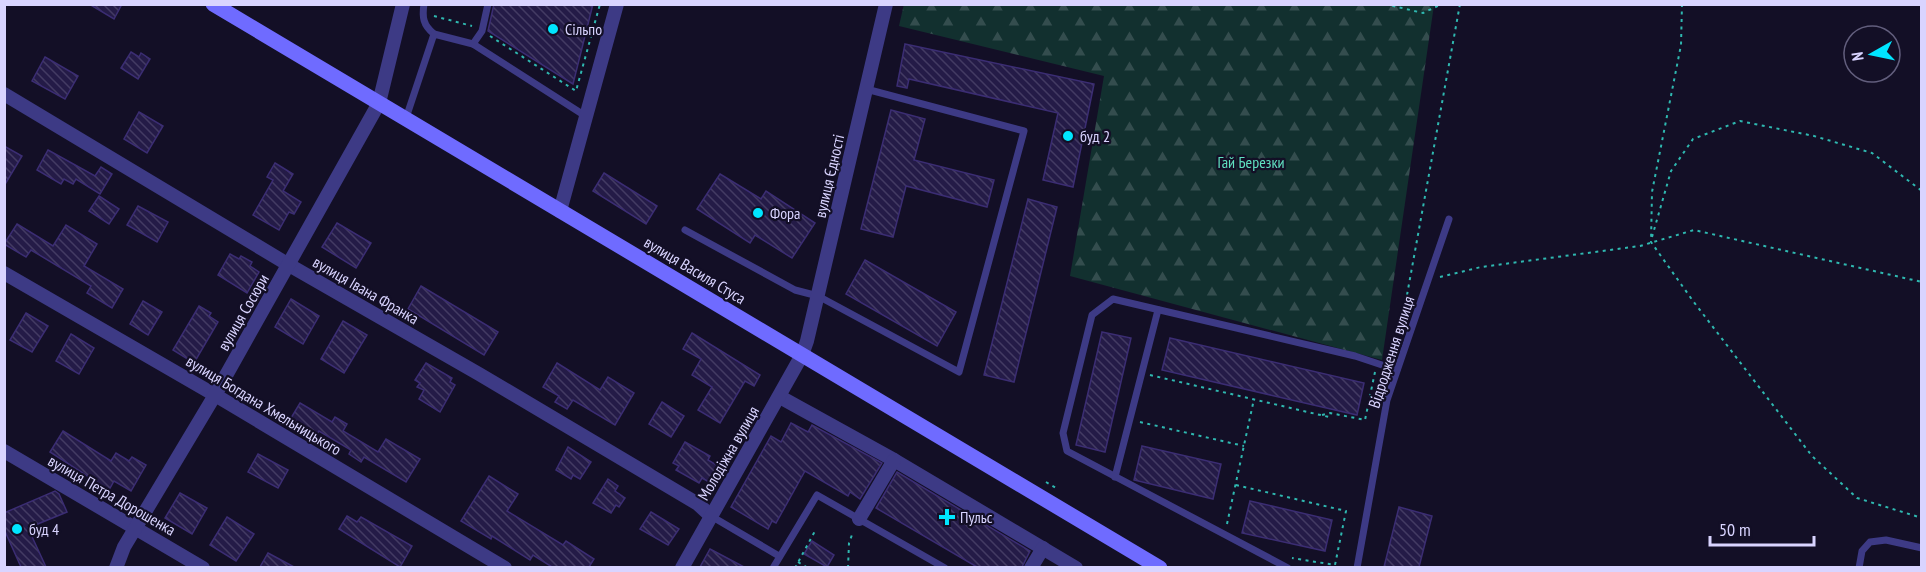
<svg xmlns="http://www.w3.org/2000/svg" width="1926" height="572" font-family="'PT Sans Narrow',sans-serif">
<defs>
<pattern id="forest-firs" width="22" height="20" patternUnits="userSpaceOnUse" patternTransform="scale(1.5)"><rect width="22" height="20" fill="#12302f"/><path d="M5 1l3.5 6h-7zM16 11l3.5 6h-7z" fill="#344d4e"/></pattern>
<pattern id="building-back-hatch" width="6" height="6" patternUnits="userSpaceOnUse" patternTransform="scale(1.5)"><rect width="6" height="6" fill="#241b47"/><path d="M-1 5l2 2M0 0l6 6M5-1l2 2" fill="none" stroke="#433b63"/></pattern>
</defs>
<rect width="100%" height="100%" fill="#130f26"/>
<path fill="url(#forest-firs)" d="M904,4L1434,5L1382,360L1070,276L1104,76L899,26Z"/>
<g fill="url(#building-back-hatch)" stroke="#3b2d73" stroke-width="1.5">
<path d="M89,4H122L114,19Z"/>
<path d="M494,4H593L573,84L488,31Z"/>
<path d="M905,44L1094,84L1073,187L1043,180L1058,113L909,79L907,88L897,86Z"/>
<path d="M131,52L139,57L141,53L150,59L138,79L121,68Z"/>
<path d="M45,57L78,76L65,99L32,81Z"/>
<path d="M891,110L925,119L914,160L994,180L987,207L906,186L893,237L861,229Z"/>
<path d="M139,112L163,126L147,153L124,139Z"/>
<path d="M4,146L22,156L4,186Z"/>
<path d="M48,150L95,176L101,167L112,174L100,194L76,179L73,184L64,179L61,184L37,170Z"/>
<path d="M275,163L293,174L283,191L301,202L294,214L289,212L279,230L253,215L273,180L267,177Z"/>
<path d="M604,173L657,206L646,224L593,191Z"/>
<path d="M720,174L761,199L766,191L815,223L792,258L755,235L750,243L697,209Z"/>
<path d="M99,196L119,209L109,224L89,211Z"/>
<path d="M1028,199L1057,207L1014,382L984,375Z"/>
<path d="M138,206L168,222L157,242L127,225Z"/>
<path d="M337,223L371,243L356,268L322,247Z"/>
<path d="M17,224L53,246L66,225L97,244L84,266L123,289L112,308L87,293L91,286L31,250L26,257L4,244Z"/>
<path d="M230,254L239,259L241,256L252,262L250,266L259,272L247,293L218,275Z"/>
<path d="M865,260L956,312L937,346L846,294Z"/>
<path d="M421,286L498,332L484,355L408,309Z"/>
<path d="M291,299L319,316L303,344L275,327Z"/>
<path d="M143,301L162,312L148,335L130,324Z"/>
<path d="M199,306L211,313L209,316L218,322L194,363L173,350Z"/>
<path d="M26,313L48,326L32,352L10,340Z"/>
<path d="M343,321L367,335L344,373L321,359Z"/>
<path d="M1102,332L1131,338L1105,452L1076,445Z"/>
<path d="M692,333L760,375L754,386L745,381L720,423L698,410L712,387L692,375L701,359L683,349Z"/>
<path d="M71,334L94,348L79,374L56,361Z"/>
<path d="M1170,338L1364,383L1357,415L1162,370Z"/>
<path d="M426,363L452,378L450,382L455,385L440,412L419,399L424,390L417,387L420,383L415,380Z"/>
<path d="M557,363L600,390L608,377L634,393L615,425L573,400L567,409L555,402L559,396L543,387Z"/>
<path d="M662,402L684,416L671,437L649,424Z"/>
<path d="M300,403L332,422L335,417L347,424L343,431L378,452L386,439L420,459L406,482L364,457L361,462L349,454L351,450L319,431L314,439L288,423Z"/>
<path d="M791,423L808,432L812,425L882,463L860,499L850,492L848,496L805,471L776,523L772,521L768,529L731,507L771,436L781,442Z"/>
<path d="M63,431L111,461L116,453L129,461L132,457L146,465L131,491L114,481L109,490L50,452Z"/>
<path d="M685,442L710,456L708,460L718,466L709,482L702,478L699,483L676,470L679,466L673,463Z"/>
<path d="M1142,446L1221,464L1213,499L1134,480Z"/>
<path d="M568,447L591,462L580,479L573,475L571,479L556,470Z"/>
<path d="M258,454L288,470L278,488L248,472Z"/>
<path d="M897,472L1030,551L1022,567H977L876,508Z"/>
<path d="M489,476L518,494L507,511L563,545L566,541L594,559L589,567H552L533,555L530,560L492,536L491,539L461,521Z"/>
<path d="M608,479L618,486L615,491L625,498L619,507L616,505L611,513L593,503Z"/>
<path d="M55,491L59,494L67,512L28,528L46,567H21L4,529V513Z"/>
<path d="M180,493L207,508L192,534L165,518Z"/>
<path d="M1250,501L1332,520L1325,551L1242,533Z"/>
<path d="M1399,507L1432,516L1419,567H1384Z"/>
<path d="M651,512L679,529L668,545L640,529Z"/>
<path d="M347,516L357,522L361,517L412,546L400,567L339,529Z"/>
<path d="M227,517L254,534L236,561L210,545Z"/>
<path d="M812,541L834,555L827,567L804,554Z"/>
<path d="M710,549L744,567H700Z"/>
<path d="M268,553L294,567H260Z"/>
</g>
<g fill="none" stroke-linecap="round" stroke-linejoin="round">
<g stroke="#2fb8b0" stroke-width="2" stroke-dasharray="3 4.5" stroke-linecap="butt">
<path d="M1385,4L1423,13L1442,4"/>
<path d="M1682,4L1681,45L1652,192L1651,242L1693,301L1812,456L1857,498L1922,518"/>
<path d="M434,16L472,26"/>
<path d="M490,36L576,91L600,4"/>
<path d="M1652,237L1671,171L1693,139L1740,121L1814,136L1872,153L1922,191"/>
<path d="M1440,277L1481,267L1640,246L1694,230L1922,282"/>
<path d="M1403,317L1460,4"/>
<path d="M1150,375L1329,417"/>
<path d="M1322,415L1330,413L1365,420L1375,372"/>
<path d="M1140,422L1244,446"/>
<path d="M1046,482L1056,488"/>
<path d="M1236,485L1346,511L1335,565L1292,558"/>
<path d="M1227,524L1254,399"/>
<path d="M798,562L808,568"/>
<path d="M795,568L815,531"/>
<path d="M848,568L849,543L853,532"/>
</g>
<g stroke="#3d3a85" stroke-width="7">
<path d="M424,4C422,17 423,25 434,34"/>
<path d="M473,44L482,31L488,4"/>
<path d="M406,118L434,34L473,44L587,117"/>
<path d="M685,230L795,290L818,296L959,372L1024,131L866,89"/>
<path d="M1115,477L1158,310"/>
<path d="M711,516L779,556"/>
<path d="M773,568L817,495L945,568"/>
<path d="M1288,568L1067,451L1063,433L1092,315L1113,299L1355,356L1397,370"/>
<path d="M1357,568L1387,400L1449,219"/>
<path d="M1859,568L1862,551L1870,542L1886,540L1922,548"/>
</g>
<g stroke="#3d3a85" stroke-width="14">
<path d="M4,94L289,265L479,374L698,504L711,516"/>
<path d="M560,211L617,4"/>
<path d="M4,273L215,395L505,568"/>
<path d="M780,397L894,460L1076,568"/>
<path d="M4,451L203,568"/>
<path d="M859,519L894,460"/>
<path d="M116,568L124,547L215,395L379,103L403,4"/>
<path d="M682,568L802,355L807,341L886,4"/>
<path d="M1031,568L1043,548"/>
</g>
<path stroke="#6f6bff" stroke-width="15" d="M213,4L1160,568"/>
</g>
<g fill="#00e5ff" stroke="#130f26" stroke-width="2">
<circle cx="553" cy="29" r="6"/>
<circle cx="1068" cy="136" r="6"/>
<circle cx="758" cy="213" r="6"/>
<path d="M944 508h6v6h6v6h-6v6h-6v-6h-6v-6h6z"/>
<circle cx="17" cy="529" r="6"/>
</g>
<g text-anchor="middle" stroke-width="4.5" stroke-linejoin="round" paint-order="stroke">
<g font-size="16" fill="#d9d4ff" stroke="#130f26" text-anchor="start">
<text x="565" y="35">Сільпо</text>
<text x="1080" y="142">буд 2</text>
<text x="770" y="219">Фора</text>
<text x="960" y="523">Пульс</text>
<text x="29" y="535">буд 4</text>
</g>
<g font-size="16" fill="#5fe0c0" stroke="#130f26">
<text x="1251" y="168">Гай Березки</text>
</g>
<g font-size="16" fill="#d9d4ff" stroke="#130f26">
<text transform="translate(829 176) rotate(-77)" y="6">вулиця Єдності</text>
<text transform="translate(695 270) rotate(31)" y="6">вулиця Василя Стуса</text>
<text transform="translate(366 290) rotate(30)" y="6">вулиця Івана Франка</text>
<text transform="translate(243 312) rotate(-60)" y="6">вулиця Сосюри</text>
<text transform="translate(1391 352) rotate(-72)" y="6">Відродження вулиця</text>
<text transform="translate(264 405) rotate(31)" y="6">вулиця Богдана Хмельницького</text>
<text transform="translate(728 453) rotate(-60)" y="6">Молодіжна вулиця</text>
<text transform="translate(112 495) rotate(30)" y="6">вулиця Петра Дорошенка</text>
</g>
</g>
<rect width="1926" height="572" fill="none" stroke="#d9d4ff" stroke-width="12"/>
<g transform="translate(1872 54) rotate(261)"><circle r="28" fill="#130f26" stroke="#625e7d" stroke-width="1.5"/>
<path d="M0-4.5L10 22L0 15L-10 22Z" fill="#00e5ff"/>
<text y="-9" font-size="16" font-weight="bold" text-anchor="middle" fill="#d9d4ff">N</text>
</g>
<path d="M1710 536v9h104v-9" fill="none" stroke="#d9d4ff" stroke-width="3"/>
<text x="1719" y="536" font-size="18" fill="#d9d4ff" stroke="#130f26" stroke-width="4.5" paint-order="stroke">50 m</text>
</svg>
